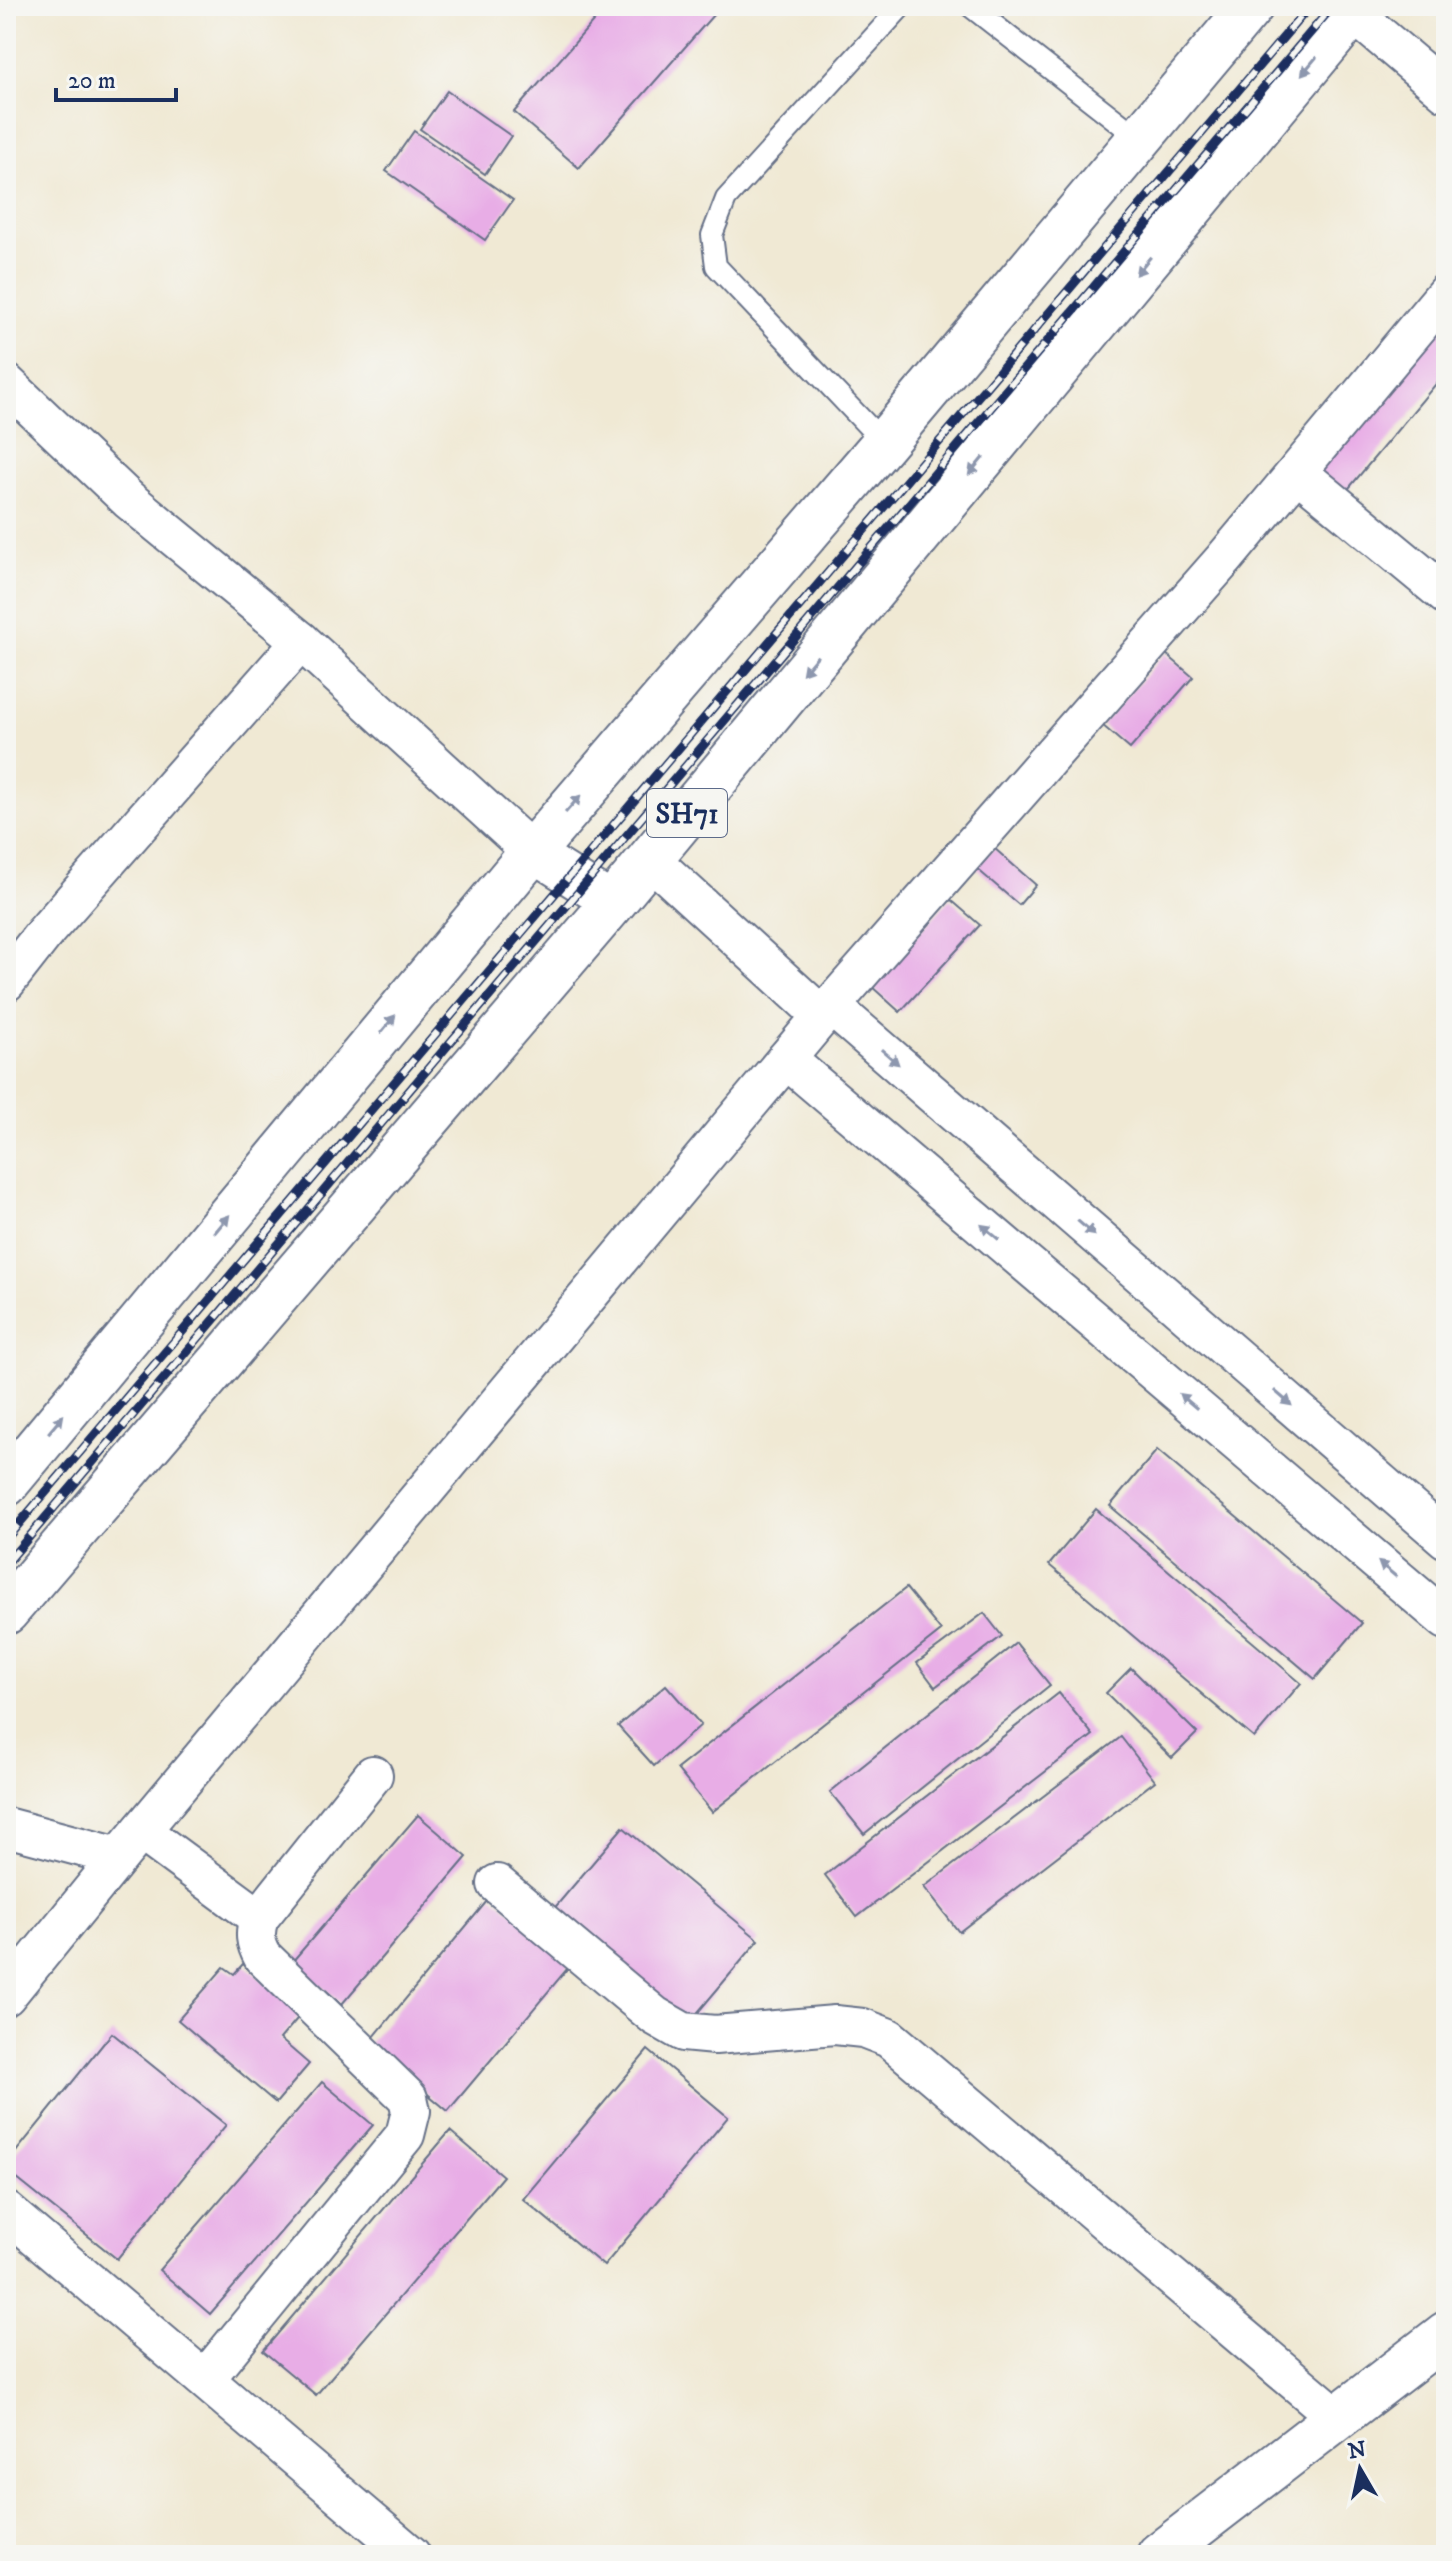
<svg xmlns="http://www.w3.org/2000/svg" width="1452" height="2561" font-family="'IM FELL DW Pica',serif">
<rect width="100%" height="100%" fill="#f6f6f2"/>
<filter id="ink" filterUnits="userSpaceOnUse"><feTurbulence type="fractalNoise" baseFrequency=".0125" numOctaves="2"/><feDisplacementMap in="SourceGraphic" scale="16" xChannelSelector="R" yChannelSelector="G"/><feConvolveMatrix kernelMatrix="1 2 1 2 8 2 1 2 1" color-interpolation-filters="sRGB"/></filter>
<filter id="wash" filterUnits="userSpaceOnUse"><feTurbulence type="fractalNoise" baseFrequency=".006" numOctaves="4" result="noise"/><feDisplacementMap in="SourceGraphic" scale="32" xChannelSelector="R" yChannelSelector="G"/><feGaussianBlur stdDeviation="1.8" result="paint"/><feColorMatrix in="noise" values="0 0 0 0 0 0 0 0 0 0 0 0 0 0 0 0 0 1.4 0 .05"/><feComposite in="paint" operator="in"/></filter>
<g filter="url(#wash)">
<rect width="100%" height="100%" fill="#f0e9d4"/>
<g id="blocks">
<g fill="#e8ade6">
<path d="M607,6H721L579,168L514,112Z"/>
<path d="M447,91L511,136L485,174L420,129Z"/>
<path d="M414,131L513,200L485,240L386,171Z"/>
<path d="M1446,312V372L1344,494L1314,470Z"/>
<path d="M1165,653L1193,677L1130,749L1102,725Z"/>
<path d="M994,848L1036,885L1019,905L976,868Z"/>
<path d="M950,899L980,925L900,1012L871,986Z"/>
<path d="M1157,1450L1362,1623L1315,1679L1110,1506Z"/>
<path d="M1096,1509L1301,1683L1254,1738L1049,1565Z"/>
<path d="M906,1588L941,1631L712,1812L677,1769Z"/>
<path d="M984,1613L1002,1636L935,1687L917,1663Z"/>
<path d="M1016,1643L1050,1685L864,1834L830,1792Z"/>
<path d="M1131,1668L1197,1733L1172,1758L1106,1693Z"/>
<path d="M666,1685L701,1725L654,1766L618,1726Z"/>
<path d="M1059,1693L1093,1735L857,1917L825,1875Z"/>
<path d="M1121,1737L1155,1781L959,1932L924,1887Z"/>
<path d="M418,1815L467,1857L342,2004L292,1962Z"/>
<path d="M623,1827L759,1940L688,2024L552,1911Z"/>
<path d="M492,1895L573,1962L448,2111L368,2044Z"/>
<path d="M243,1964L302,2013L280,2039L309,2064L276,2103L178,2020L224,1967L234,1974Z"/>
<path d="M112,2033L226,2125L117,2259L6,2170V2164Z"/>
<path d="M648,2050L728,2117L604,2266L523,2199Z"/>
<path d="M322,2082L373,2125L210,2314L159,2270Z"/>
<path d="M450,2131L503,2176L316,2395L263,2351Z"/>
</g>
</g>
</g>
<g filter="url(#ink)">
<use href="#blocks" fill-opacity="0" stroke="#667087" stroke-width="2"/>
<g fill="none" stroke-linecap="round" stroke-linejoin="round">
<g stroke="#667087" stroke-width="24">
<g id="lane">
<path d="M970,6L1140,139"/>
<path d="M884,443L716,266L712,235L726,199L902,6"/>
</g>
</g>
<g stroke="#667087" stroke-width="42">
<g id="street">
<path d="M1353,13L1446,92"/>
<path d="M6,383L129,500L301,641L532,852L613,903"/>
<path d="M1297,472L1446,595"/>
<path d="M649,858L822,1016"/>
<path d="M6,982L46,931L301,641"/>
<path d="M831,1006L1446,1539"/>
<path d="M786,1059L1446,1620"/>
<path d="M6,1827L119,1857"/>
<path d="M141,1831L259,1918C254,1933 255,1943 263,1957L408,2098L411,2111L405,2135L205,2379"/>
<path d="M497,1884L655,2016L683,2032L715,2035L835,2025L863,2028L889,2038L1337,2417"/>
<path d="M259,1918L373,1775"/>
<path d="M6,1996L119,1857L822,1016L1224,559L1446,293"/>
<path d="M6,2211L411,2555"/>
</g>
</g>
<g stroke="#667087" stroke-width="48">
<path id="secondary" d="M1159,2555L1446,2334"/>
</g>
<g stroke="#667087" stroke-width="48">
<g id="primary">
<path d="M6,1484L532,852L884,443L1251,6"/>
<path d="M6,1612L613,903L1359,6"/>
</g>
</g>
<use href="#lane" stroke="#fff" stroke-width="20"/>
<use href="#street" stroke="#fff" stroke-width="38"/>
<use href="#secondary" stroke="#fff" stroke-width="44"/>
<use href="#primary" stroke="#fff" stroke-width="44"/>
<g stroke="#1b2f5e" stroke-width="9">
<g id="rail">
<path d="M6,1539L1310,6"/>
<path d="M6,1564L1333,6"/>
</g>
</g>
<use href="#rail" stroke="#f6f6f2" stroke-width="6" stroke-dasharray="18" stroke-linecap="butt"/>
</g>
<defs><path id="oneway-solid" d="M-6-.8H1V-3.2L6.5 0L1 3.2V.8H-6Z" transform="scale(2)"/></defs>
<g fill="#8d97ae">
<use href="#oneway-solid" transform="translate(1309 66) rotate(130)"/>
<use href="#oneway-solid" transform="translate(1143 266) rotate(130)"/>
<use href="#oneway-solid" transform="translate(976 466) rotate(130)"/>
<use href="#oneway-solid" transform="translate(810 665) rotate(130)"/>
<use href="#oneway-solid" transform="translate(573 804) rotate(-49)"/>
<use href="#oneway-solid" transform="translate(388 1024) rotate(-50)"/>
<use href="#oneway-solid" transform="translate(890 1057) rotate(41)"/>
<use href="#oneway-solid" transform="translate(222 1224) rotate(-50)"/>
<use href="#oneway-solid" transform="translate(1086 1228) rotate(41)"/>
<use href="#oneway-solid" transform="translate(990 1232) rotate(-140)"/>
<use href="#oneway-solid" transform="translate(1283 1398) rotate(41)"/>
<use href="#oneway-solid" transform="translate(1188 1401) rotate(-140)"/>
<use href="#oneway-solid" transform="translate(56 1424) rotate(-50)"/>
<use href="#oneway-solid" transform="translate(1387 1569) rotate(-140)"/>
</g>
</g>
<g text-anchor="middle" stroke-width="8" stroke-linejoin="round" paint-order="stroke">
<rect fill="#f6f6f2" stroke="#5d6b8a" stroke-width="2" x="647" y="789" width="80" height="48" rx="6"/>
<g font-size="28" font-weight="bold" fill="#1b2f5e">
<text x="687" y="823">SH71</text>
</g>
</g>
<rect width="1452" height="2561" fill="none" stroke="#f6f6f2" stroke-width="32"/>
<g transform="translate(1360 2469) rotate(351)" stroke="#f6f6f2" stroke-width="6" paint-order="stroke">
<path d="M0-6L14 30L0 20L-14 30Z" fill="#1b2f5e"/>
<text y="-12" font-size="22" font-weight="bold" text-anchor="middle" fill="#1b2f5e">N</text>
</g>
<path d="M56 88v12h120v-12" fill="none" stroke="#1b2f5e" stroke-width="4"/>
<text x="68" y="88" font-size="24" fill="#1b2f5e" stroke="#f6f6f2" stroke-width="6" paint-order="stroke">20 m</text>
</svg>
